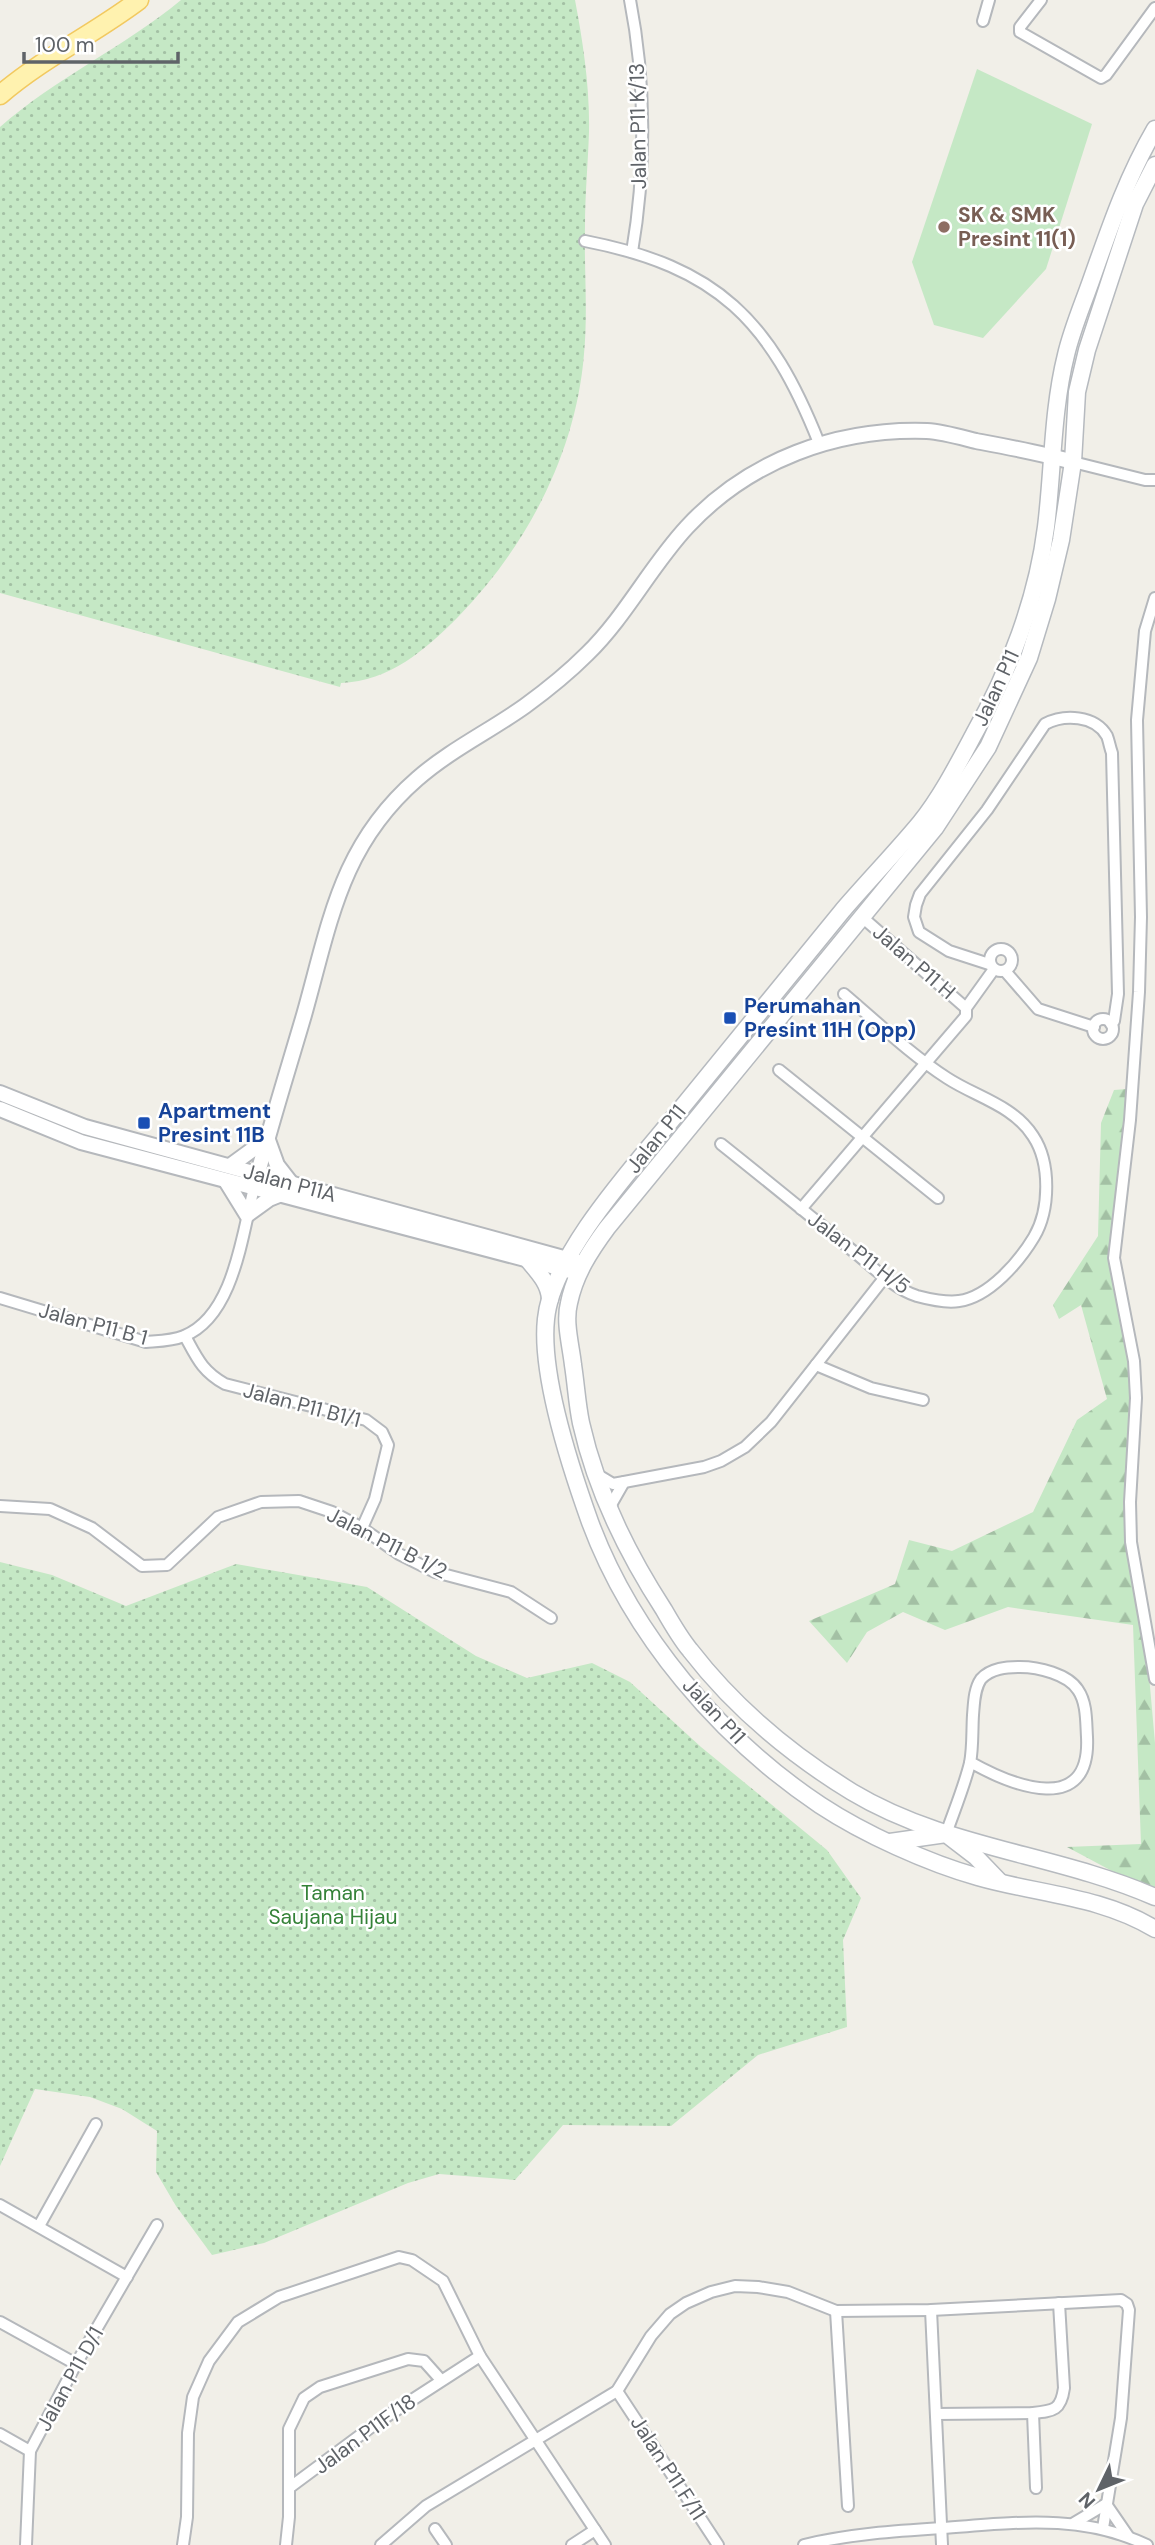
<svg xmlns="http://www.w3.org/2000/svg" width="1155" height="2545" font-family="'DM Sans',sans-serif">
<defs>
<pattern id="grass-dots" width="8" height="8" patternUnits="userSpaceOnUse" patternTransform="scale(1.75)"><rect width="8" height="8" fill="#c5e8c5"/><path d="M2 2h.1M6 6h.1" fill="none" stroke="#a3c0a4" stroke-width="1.8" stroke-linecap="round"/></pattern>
<pattern id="forest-firs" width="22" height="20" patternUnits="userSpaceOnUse" patternTransform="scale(1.75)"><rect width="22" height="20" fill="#c5e8c5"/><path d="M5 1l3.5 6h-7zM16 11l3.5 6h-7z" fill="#a3c0a4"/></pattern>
</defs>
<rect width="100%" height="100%" fill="#f1efe8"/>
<g fill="url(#grass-dots)">
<path d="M181,0H575C583,42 590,88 589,132C588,163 585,195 585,227C584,269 588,312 584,354C576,453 527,546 458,617C425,650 390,681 341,683L340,687L0,593V127C56,78 124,47 181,0Z"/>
<path d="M0,1562L52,1575L126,1606L236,1564L367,1587L476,1656L527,1678L592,1663L630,1682L701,1747L827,1850L861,1898L843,1940L847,2027L758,2055L671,2126L563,2125L515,2180L439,2174L408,2183L264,2243L212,2255L176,2206L156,2172L157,2131L122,2109L90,2097L35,2089L0,2166Z"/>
</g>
<path fill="url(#forest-firs)" d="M1127,1089L1109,1263L1129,1360V1449L1155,1743V1894L1067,1847L1141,1844L1133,1625L1008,1607L945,1630L903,1612L867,1632L847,1663L809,1621L895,1584L909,1540L952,1551L1033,1512L1077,1420L1107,1399L1081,1305L1059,1319L1053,1305L1098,1236L1101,1123L1114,1090Z"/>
<path fill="#c5e8c5" d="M977,69L1092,124L1046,269L983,338L934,325L912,262Z"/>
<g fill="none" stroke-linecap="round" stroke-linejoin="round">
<g stroke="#b5b8bc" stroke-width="14">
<g id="minor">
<path d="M630,0C646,81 646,171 632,252"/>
<path d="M1041,0L1020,27V32L1101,78L1106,75L1155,8"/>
<path d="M983,21L989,0"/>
<path d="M585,241C718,267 770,320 819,443"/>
<path d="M1073,462L1145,480H1155"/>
<path d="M1155,598L1145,631L1137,720L1141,917L1139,992L1130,1120L1114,1258L1134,1361L1136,1398L1130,1502L1131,1542L1155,1679"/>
<path d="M862,917L966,1008"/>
<circle cx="1001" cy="960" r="11"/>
<path d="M989,964L949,951L919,932L914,917L916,905L920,894L987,810L1045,724C1064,714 1095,715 1107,736C1109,741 1110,748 1112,753L1118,994L1114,1021L1111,1024"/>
<path d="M1005,971L1038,1009L1094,1027"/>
<circle cx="1103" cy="1029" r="10"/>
<path d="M779,1070L938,1198"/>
<path d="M721,1144C765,1179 809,1215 853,1251C872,1266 894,1289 917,1296C928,1299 948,1303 959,1301C989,1297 1019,1262 1034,1237C1050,1210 1051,1163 1033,1136C1013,1105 976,1097 947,1078C910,1054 877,1022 844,994"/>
<path d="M801,1209L966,1016V1008L994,969"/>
<path d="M0,1298L146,1342C159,1341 172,1341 184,1336C234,1316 242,1234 254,1188"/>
<path d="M185,1336C197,1358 202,1371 225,1384L366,1420L382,1432L388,1445L375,1499L362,1528"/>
<path d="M816,1365L871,1388L923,1400"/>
<path d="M598,1475L613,1484L624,1482L704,1467L721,1461L745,1447L771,1422L885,1277"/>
<path d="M0,1506L50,1509L92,1528L142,1566L167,1565L218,1517L261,1502L299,1501L332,1512L362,1528L399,1554L435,1572L511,1592L551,1618"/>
<path d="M611,1511L612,1503L624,1482"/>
<path d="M946,1834C954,1811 964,1787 970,1763C973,1748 972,1731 973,1715C974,1704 974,1689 981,1679C991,1668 1007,1667 1020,1667C1038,1667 1068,1674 1078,1690C1087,1703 1086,1722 1087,1737C1091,1817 1013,1786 970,1762"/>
<path d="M0,2205L127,2277"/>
<path d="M39,2226L96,2124"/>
<path d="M931,2310L942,2545"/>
<path d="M836,2311L848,2506"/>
<path d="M0,2322L76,2364"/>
<path d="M617,2391L718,2545"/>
<path d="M1033,2413L1036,2488"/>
<path d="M936,2414L1033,2413C1054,2411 1061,2410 1064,2388L1059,2303"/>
<path d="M0,2434L30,2451"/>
<path d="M289,2488L378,2422L480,2356"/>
<path d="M1074,2523L1106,2504L1128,2536"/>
<path d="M435,2529L446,2545"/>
<path d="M26,2545L30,2451L76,2364L157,2225"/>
<path d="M183,2545L187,2517L188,2433L193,2397L209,2361L238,2322L279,2297L399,2257L412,2260L443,2281L480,2356L605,2545"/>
<path d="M286,2545L289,2517V2429L304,2398L320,2387L408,2359L424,2361L441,2380"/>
<path d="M381,2545L426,2506L617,2391L651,2336L670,2314L686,2303L711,2292L735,2286L758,2287L788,2292L836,2311L931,2310L1121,2300L1127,2304L1129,2310L1121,2418L1103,2528"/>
<path d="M572,2545L595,2530"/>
<path d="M804,2545C850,2534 895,2531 942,2528C1014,2523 1080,2513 1147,2545"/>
</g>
</g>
<g stroke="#b5b8bc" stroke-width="18">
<g id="tertiary">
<path d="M0,1093L85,1127L578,1262"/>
<path d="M0,1109L81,1142L578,1273"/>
<path d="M268,1140L277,1165L291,1183"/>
<path d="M230,1166L267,1139"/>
<path d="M226,1181L247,1215L269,1199L279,1195"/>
<path d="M254,1188C269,1130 287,1073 304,1015C330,923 340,846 417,779C450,750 490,731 525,706C547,690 568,673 587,654C626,616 650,567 687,527C749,460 837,428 927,431C943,432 960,437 976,441C1008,447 1041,453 1073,462"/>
</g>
</g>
<g stroke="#b6babf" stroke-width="19">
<g id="secondary">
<path d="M1155,129C1127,177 1110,227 1092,278C1083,304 1072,329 1066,355C1052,411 1053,471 1046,527C1037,599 1009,672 974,734C958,764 941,797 920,823C895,853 868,881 843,910C787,979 731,1048 675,1116C634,1166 552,1255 546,1319C540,1374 571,1469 590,1522C632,1635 720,1738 820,1805C864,1834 928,1863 978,1877C1037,1894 1101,1896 1155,1929"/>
<path d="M1155,165L1135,204L1087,350L1077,392L1073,462L1061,540L1047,599L1029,658L988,747L935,828L607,1228C590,1251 575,1274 569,1303C564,1322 571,1346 573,1365C576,1384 577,1404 581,1423C596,1490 627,1553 664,1610C672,1624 680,1638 690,1650C734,1707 790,1754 852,1792C945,1848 1057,1854 1155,1897"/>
<path d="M528,1260C538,1272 549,1283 550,1299"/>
<path d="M890,1842L946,1834L976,1857L1000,1882"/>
</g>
</g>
<g stroke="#f2c960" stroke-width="21">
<path id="primary" d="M0,95C43,58 94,34 139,0"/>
</g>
<use href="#minor" stroke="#fff" stroke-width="10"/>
<use href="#tertiary" stroke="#fff" stroke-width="14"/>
<use href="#secondary" stroke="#fff" stroke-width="16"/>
<use href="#primary" stroke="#fff2af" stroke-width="18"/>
</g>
<circle fill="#8d6e63" stroke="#fff" stroke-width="2.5" cx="944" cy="227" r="7"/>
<g fill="#1a4fb4" stroke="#fff" stroke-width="2.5">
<rect x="723" y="1011" width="14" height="14" rx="3.5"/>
<rect x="137" y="1116" width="14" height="14" rx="3.5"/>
</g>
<g text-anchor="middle" stroke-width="5" stroke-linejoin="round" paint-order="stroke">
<g font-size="21" fill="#5f6368" stroke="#fff">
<text transform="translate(638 126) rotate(-91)" y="7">Jalan P11 K/13</text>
<text transform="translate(996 688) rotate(-65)" y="7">Jalan P11</text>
<text transform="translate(914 962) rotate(41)" y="7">Jalan P11 H</text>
<text transform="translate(656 1139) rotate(-51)" y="7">Jalan P11</text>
<text transform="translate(290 1183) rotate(15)" y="7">Jalan P11A</text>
<text transform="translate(859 1253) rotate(37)" y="7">Jalan P11 H/5</text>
<text transform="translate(93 1324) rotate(15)" y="7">Jalan P11 B 1</text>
<text transform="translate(302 1405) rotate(15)" y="7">Jalan P11 B1/1</text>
<text transform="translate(387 1543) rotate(27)" y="7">Jalan P11 B 1/2</text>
<text transform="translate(714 1711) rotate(47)" y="7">Jalan P11</text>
<text transform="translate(70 2379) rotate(-61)" y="7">Jalan P11 D/1</text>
<text transform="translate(365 2434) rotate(-36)" y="7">Jalan P11F/18</text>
<text transform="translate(668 2468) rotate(57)" y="7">Jalan P11 F/11</text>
</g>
<g font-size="21" font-weight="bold" fill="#785e54" stroke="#fff" text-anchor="start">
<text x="958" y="222">SK &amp; SMK<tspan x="958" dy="24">Presint 11(1)</tspan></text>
</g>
<g font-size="21" font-weight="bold" fill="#164399" stroke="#fff" text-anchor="start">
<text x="744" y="1013">Perumahan<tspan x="744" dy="24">Presint 11H (Opp)</tspan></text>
<text x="158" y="1118">Apartment<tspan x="158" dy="24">Presint 11B</tspan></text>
</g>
<g font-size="21" fill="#348238" stroke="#fff">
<text x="333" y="1900">Taman<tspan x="333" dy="24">Saujana Hijau</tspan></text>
</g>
</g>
<g transform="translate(1099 2489) rotate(227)" stroke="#ffffff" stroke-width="5" paint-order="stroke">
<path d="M0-5L12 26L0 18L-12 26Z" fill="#5f6368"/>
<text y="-10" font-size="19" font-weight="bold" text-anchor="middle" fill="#5f6368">N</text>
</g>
<path d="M24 52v10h154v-10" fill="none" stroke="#5f6368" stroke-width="3.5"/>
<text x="35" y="52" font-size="21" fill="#5f6368" stroke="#ffffff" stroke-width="5" paint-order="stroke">100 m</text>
</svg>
